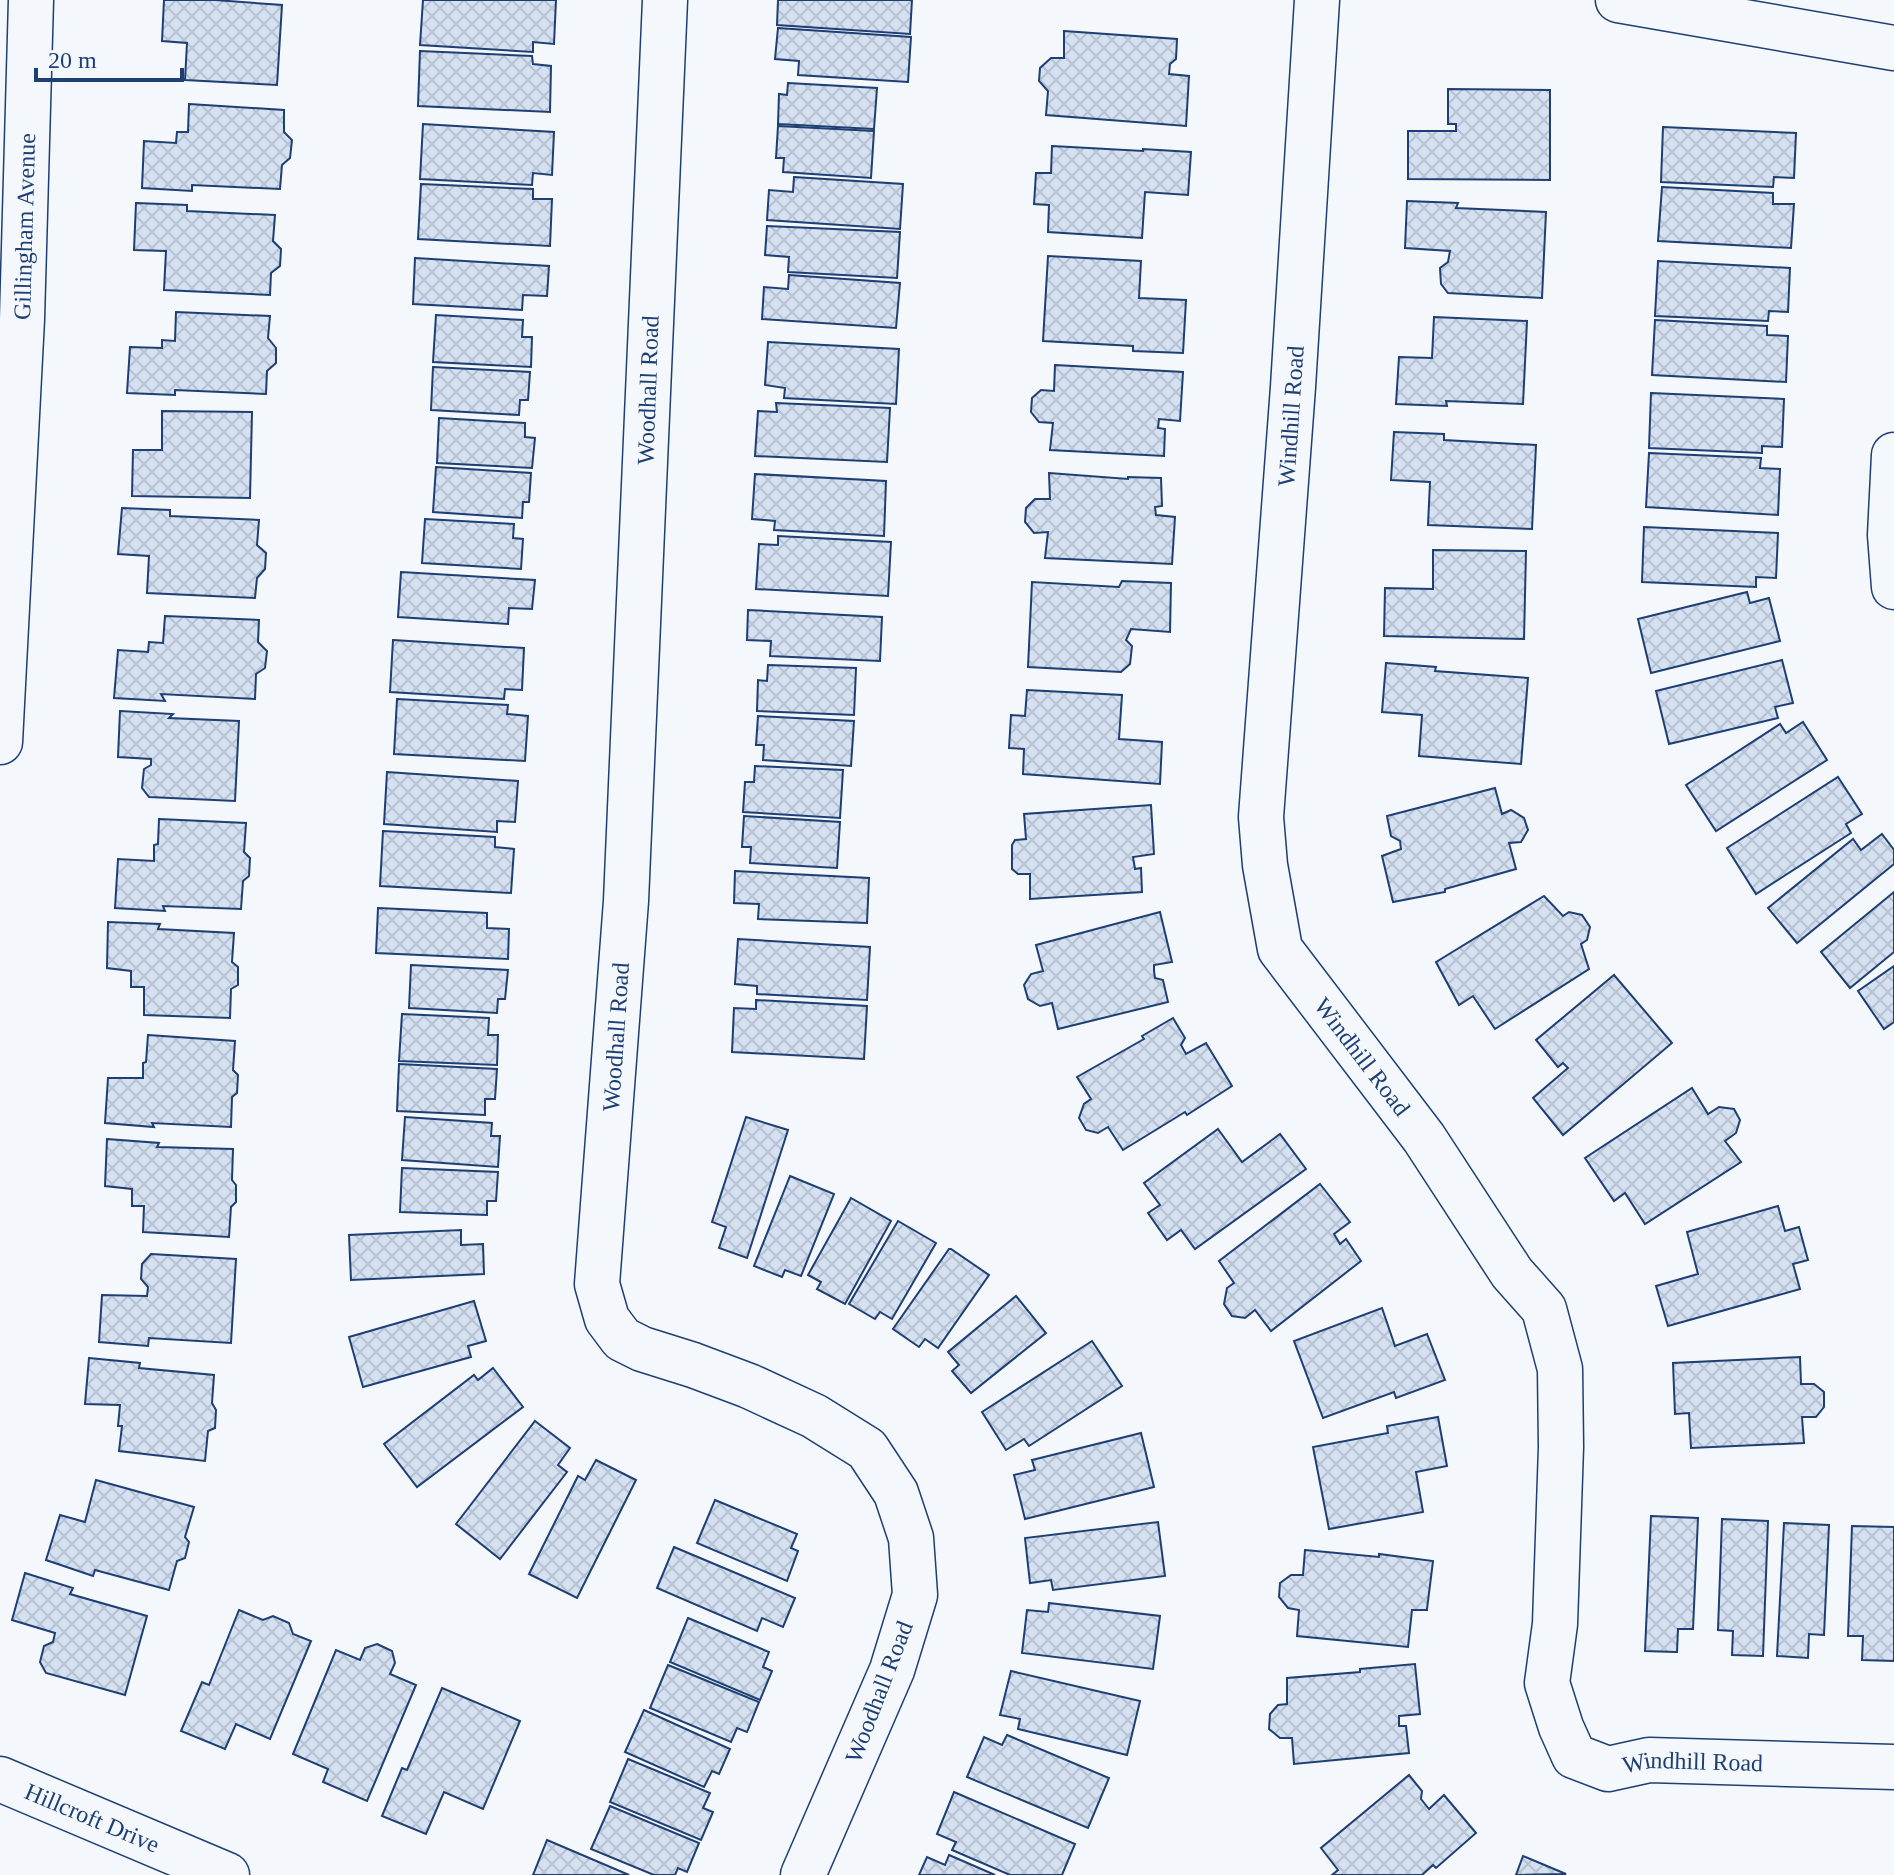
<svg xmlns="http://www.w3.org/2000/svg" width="1894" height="1875" font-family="Georgia,serif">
<defs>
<pattern id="building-cross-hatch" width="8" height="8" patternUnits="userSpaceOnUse" patternTransform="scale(2)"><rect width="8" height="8" fill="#d5e0f0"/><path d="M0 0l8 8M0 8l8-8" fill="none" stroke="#b6c1d1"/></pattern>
</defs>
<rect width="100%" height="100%" fill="#f4f7fb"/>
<g fill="url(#building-cross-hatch)" stroke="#1d3f73" stroke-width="2">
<path d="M164,0H215L282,5L277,85L185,80L187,43L162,41Z"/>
<path d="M423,0H556L554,44L533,42V52L420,45Z"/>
<path d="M778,0H912L910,34L777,25Z"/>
<path d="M778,28L911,37L908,82L798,75L799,61L775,59Z"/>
<path d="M1064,31L1177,39L1176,59L1170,64L1169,74L1189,76L1186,126L1046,115L1048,91L1039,81L1040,68L1051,58H1064Z"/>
<path d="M420,51L532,56L533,64L551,66L550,112L418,106Z"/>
<path d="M788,83L877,88L874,129L778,124L779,94L787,95Z"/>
<path d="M1448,89L1550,90V180L1408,179V131H1456V124H1448Z"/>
<path d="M189,104L284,110V132L292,140L290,158L282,165L280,189L192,185V191L142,188L144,141L176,143L177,132H188Z"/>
<path d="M423,124L554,132L552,175L533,173L532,185L420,179Z"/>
<path d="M778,126L874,131L871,178L783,172L784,158H776Z"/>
<path d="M1663,127L1796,133L1794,178L1774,177L1773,187L1661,182Z"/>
<path d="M1052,146L1143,151V149L1191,152L1188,195L1145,192L1142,238L1048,232L1049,205L1034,204L1036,173H1051Z"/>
<path d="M794,177L903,184L900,229L767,220L769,190L793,192Z"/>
<path d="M421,184L533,189V199H552L550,246L418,239Z"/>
<path d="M1662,187L1773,193V204H1794L1791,248L1658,241Z"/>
<path d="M1407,201L1458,203L1456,208L1546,212L1542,298L1448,293L1441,284L1440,268L1448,262L1450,251L1405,248Z"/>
<path d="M136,203L187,205V211L275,215L273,241L281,249L280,266L271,273L270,295L164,290L166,251L134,250Z"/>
<path d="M767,226L900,232L897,278L788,272L789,257L765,255Z"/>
<path d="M1048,256L1141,261L1139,298L1186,300L1183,353L1133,351V346L1043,341Z"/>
<path d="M415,258L549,266L547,296L523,295L522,310L413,304Z"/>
<path d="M1658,261L1790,268L1788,312L1769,311L1768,321L1655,316Z"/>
<path d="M789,275L900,283L896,328L762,319L764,287L788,289Z"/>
<path d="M176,312L270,316L268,338L276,348V363L267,371L266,394L175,390V395L127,393L130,347L162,348V340L175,341Z"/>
<path d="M436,315L523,320L522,337H532L531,367L433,362Z"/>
<path d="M1434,317L1527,321L1523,404L1446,401L1447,406L1396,404L1399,357L1432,358Z"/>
<path d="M1655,320L1767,326V335L1788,336L1786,382L1652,375Z"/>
<path d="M768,342L899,349L896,404L784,398L785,388L765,385Z"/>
<path d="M1055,365L1183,372L1180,421L1159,419L1158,428L1165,429L1164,456L1050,450L1053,423L1039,422L1031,412L1032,398L1041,390L1054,391Z"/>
<path d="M433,367L530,372L528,400H520L519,415L431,410Z"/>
<path d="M1651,393L1784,399L1782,447L1762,446V453L1649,448Z"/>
<path d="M776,403L890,408L887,462L755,456L758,411L777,412Z"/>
<path d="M162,411L252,412L250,498L132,496L133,450H162Z"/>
<path d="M439,418L525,423V437L535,438L532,468L437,463Z"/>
<path d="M1394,432L1444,434V440L1536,445L1532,529L1428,525L1430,482L1391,480Z"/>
<path d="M1649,453L1761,458L1760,468L1780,469L1778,515L1646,507Z"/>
<path d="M436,467L531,473L529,502H523L522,518L433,512Z"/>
<path d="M1049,473L1128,479V477L1161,478L1162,506L1155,507L1156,515L1175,517L1172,564L1045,558L1048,532L1034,533L1025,522L1026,508L1035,499H1050Z"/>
<path d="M755,474L886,481L884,536L774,530L775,521L752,519Z"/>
<path d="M122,508L170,510V516L259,520L257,545L266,553L265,569L257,578L255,598L147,593L149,556L118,554Z"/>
<path d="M425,519L514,524L513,538L523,539L521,569L422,563Z"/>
<path d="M1644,527L1778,533L1776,578L1756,577V587L1642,582Z"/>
<path d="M778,536L891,542L888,596L756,589L759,544L778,545Z"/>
<path d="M1433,550L1526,551L1524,639L1384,636L1385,588L1433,589Z"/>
<path d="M401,572L535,580L532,609L509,608L508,624L398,617Z"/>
<path d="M1122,581L1171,583L1170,632L1131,629L1126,640L1132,646L1130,664L1121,672L1028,667L1032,582L1119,587Z"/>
<path d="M1747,592L1750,603L1769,598L1780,641L1651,673L1638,619Z"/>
<path d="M748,610L882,617L880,661L770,656L771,641L747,640Z"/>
<path d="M165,616L259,620L258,642L267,651L265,668L256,674L255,699L161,694L165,701L114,698L118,650L148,652L149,642L163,643Z"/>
<path d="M393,640L524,648L522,690L505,689L504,699L390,692Z"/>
<path d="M1782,660L1793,703L1775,707L1778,718L1669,744L1656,691Z"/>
<path d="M1386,663L1436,667L1435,671L1528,678L1521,764L1419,756L1422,715L1382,712Z"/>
<path d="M768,665L856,668L854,715L757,711L758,680L767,681Z"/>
<path d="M1027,690L1122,695L1119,739L1162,742L1160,784L1023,774L1024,749L1009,748L1011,715L1025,716Z"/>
<path d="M397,699L508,705L507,714L528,716L525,761L394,754Z"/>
<path d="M120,711L173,714L169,718L239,721L235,801L149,797L142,788L144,769L151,765V759L118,757Z"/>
<path d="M758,716L854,721L851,766L763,760L764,745H756Z"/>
<path d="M1803,722L1827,760L1716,831L1686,785L1780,724L1786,733Z"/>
<path d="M755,766L843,770L840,818L743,812L745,782H754Z"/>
<path d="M387,772L518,781L515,822L497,821V832L384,824Z"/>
<path d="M1838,777L1862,814L1846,824L1851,833L1756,894L1727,848Z"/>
<path d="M1495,788L1502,814L1511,810L1524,818L1528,830L1521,842L1509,843L1516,869L1445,889V892L1393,902L1382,856L1401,849L1400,841L1391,836L1387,816Z"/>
<path d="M1151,805L1154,854L1133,857L1135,869L1141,868L1142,892L1030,899V874H1018L1012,869V845L1015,840L1026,839L1024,814Z"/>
<path d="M744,816L840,822L837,868L750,863L751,847H742Z"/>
<path d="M159,819L246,823L244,852L250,858L249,876L243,881L241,909L163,906L165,911L115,908L118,859L154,861V845L158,844Z"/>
<path d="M383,831L495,837V847L514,849L511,893L380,886Z"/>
<path d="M1882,834L1894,850V864L1797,943L1768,908L1853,839L1861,850Z"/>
<path d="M735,871L869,878L867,923L758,919L759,904L734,903Z"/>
<path d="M1894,892V952L1850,988L1821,952Z"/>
<path d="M1544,896L1563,916L1569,912L1582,915L1590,927L1587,940L1581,944L1589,969L1495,1029L1473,996L1459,1005L1436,962Z"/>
<path d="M378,908L487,913V928L509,929L508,959L376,953Z"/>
<path d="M1160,912L1172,962L1154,965V971L1155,978L1163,980L1168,1002L1058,1029L1052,1003L1040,1006L1028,999L1024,985L1031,974L1043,971L1036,945Z"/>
<path d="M108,922L160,924L158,929L234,933L232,962L238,967V985L231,989L230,1018L144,1015V987H131V971L107,968Z"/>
<path d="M738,939L870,947L867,1000L757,994V986L735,984Z"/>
<path d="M411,965L508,970L505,999H498L497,1013L409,1008Z"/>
<path d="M1894,966V1022L1884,1029L1858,991Z"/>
<path d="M1614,975L1672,1043L1563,1135L1533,1098L1568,1068L1563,1063L1558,1067L1536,1040Z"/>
<path d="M756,1000L867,1006L864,1059L732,1052L734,1008L756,1009Z"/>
<path d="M402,1014L489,1018L488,1035H498L497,1065L399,1061Z"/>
<path d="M1173,1018L1185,1038L1181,1045L1186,1054L1206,1043L1232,1086L1187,1115L1185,1112L1123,1150L1108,1127L1098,1133L1086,1130L1079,1118L1084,1104L1091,1099L1077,1077L1144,1039L1142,1036Z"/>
<path d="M148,1035L235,1041L233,1070L238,1075L237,1093L232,1097L231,1127L152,1123L154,1127L105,1123L108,1078H143V1063L146,1062Z"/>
<path d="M399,1064L497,1069L495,1099H485V1115L397,1111Z"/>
<path d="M1692,1088L1708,1114L1719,1107L1734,1109L1740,1120L1736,1133L1725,1141L1741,1162L1645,1224L1625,1193L1614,1201L1585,1158Z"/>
<path d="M405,1117L492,1123L491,1136H500L498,1167L402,1160Z"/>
<path d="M746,1117L788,1130L747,1258L719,1248L726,1227L712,1222Z"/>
<path d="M1218,1129L1242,1162L1280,1134L1306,1169L1195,1249L1181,1230L1167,1240L1148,1213L1160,1205L1144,1183Z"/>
<path d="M107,1139L159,1143L157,1147L233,1149L232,1180L236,1185V1202L231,1207L229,1237L143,1232L144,1206H132V1189L105,1186Z"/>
<path d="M402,1168L498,1172L496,1201H487V1215L400,1212Z"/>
<path d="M790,1176L834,1194L801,1276L785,1270L782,1277L754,1266Z"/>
<path d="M1320,1184L1350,1222L1334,1234L1340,1244L1346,1239L1361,1261L1271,1331L1255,1310L1245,1318L1232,1316L1224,1304L1227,1288L1234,1283L1219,1261Z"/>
<path d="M851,1198L891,1221L845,1304L817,1289L821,1282L808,1275Z"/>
<path d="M1778,1206L1785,1231L1799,1227L1808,1260L1793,1264L1800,1289L1668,1326L1656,1286L1698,1274L1687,1232Z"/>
<path d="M898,1221L936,1243L892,1319L880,1312L875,1319L849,1304Z"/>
<path d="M461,1230V1245L483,1244L484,1274L351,1280L349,1235Z"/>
<path d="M949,1249H951L989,1275L938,1348L925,1339L919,1347L893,1329Z"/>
<path d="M151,1254L236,1259L231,1343L149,1338L148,1346L99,1342L102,1295L147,1296L148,1287L141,1279L142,1264Z"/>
<path d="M1016,1296L1046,1333L971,1393L952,1371L959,1365L948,1352Z"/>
<path d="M474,1301L486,1341L468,1346L471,1357L363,1387L349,1337Z"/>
<path d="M1382,1308L1395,1346L1427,1334L1445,1380L1396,1398L1394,1392L1323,1418L1294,1341Z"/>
<path d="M1092,1341L1122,1386L1029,1446L1024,1439L1006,1450L982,1412Z"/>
<path d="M1800,1357L1801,1384H1814L1824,1392V1407L1816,1417H1802L1804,1443L1691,1448L1689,1413L1675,1414L1673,1363Z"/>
<path d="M89,1358L140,1363L139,1368L214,1375L212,1403L216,1410L215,1428L208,1431L205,1461L119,1451L122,1426H118L120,1405L85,1404Z"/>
<path d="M493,1368L523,1407L417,1487L384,1444L474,1375L478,1380Z"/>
<path d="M1438,1417L1447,1466L1416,1472L1423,1512L1329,1529L1313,1447L1388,1433L1387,1426Z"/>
<path d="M535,1421L570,1448L558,1465L567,1472L500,1559L456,1524Z"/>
<path d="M1141,1433L1154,1487L1025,1519L1014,1475L1035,1470L1032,1460Z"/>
<path d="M596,1460L636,1480L577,1598L529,1574L578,1476L585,1480Z"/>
<path d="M96,1480L194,1507L185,1537L189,1542L185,1558L177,1561L169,1590L95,1570L93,1576L46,1560L60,1515L85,1522Z"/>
<path d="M715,1500L797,1534L791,1548L798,1551L787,1581L697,1543Z"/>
<path d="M1651,1516L1698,1518L1693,1629H1678L1677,1652H1675L1645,1651Z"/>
<path d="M1722,1519L1768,1521L1763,1656L1732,1655L1733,1631L1718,1630Z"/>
<path d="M1158,1522L1165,1576L1053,1590L1051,1580L1030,1583L1025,1538Z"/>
<path d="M1784,1523L1829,1525L1824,1635L1809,1634L1808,1658L1777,1656Z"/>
<path d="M1852,1526L1894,1527V1661L1862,1660L1863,1636H1848Z"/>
<path d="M674,1547L795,1598L783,1627L762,1618L757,1631L657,1588Z"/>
<path d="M1305,1550L1379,1557V1554L1433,1561L1427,1609V1610H1412L1408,1647L1297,1636L1299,1610L1288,1608L1279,1597L1280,1583L1291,1575H1303Z"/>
<path d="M25,1573L73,1588L70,1594L147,1616L125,1695L46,1673L40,1662L44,1646L53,1642L55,1633L12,1620Z"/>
<path d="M1049,1603L1160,1616L1153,1669L1022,1653L1027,1610L1048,1612Z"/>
<path d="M239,1610L263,1620L273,1616L289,1623L293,1634L311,1641L270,1739L236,1724L225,1749L181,1731L202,1682L209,1685Z"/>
<path d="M688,1618L769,1652L763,1667L772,1671L760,1700L670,1662Z"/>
<path d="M377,1644L392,1651L395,1663L390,1674L416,1685L367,1801L323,1782L328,1769L293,1754L336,1650L360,1660L365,1648Z"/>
<path d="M1415,1664L1420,1714L1399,1716V1726H1406L1409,1753L1294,1764L1292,1738H1280L1269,1729L1270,1714L1278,1705L1287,1704V1678L1360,1672V1669Z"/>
<path d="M668,1665L759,1702L747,1732L737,1728L731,1742L650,1708Z"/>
<path d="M1011,1671L1140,1701L1127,1755L1018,1729L1020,1719L1000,1715Z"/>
<path d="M442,1688L520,1721L483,1809L444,1792L426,1834L382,1816L402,1768L407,1770Z"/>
<path d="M644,1710L730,1749L719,1774L712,1771L704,1787L625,1752Z"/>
<path d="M1007,1735L1109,1778L1088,1828L967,1777L984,1737L1002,1745Z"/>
<path d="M628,1759L710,1793L703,1808L713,1812L701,1840L610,1802Z"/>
<path d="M1409,1775L1422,1791L1421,1799L1429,1809L1444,1795L1476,1833L1436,1868L1433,1865L1422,1875H1332L1338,1870L1321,1848Z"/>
<path d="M954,1792L1075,1844L1062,1875H1010L952,1850L956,1842L937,1834Z"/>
<path d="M610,1806L699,1843L687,1872L678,1868L675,1875H654L591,1849Z"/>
<path d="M547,1840L629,1875H533Z"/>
<path d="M949,1855L995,1875H919L927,1857L945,1865Z"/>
<path d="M1523,1856L1566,1874L1516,1875Z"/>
</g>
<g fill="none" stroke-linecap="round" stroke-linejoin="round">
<g stroke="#1d3f73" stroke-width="47">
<g id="minor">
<path d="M665,0L626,901L597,1284L607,1319L622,1339L642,1349L693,1365L749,1386L814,1416L867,1449L896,1493L911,1538L915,1595L892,1670L803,1875"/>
<path id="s1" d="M1317,0L1293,387L1261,817L1265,865L1280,949L1424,1138L1512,1273L1544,1309L1560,1369L1561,1447L1555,1624L1547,1683L1561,1727L1574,1756L1608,1769L1649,1760L1894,1767"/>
<path d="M1618,0L1894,48"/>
<path d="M1894,455L1890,535L1894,587"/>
<path id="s2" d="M0,742L22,319L31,0"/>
<path id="s3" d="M0,1779L227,1875"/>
</g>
</g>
<use href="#minor" stroke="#f4f7fb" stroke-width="44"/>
</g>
<g text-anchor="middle" stroke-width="6" stroke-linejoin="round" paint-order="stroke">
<g font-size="24" fill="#1d3f73" stroke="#f4f7fb">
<text dy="8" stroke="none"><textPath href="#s2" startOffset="516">Gillingham Avenue</textPath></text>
<text transform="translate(648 390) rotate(-88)" y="8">Woodhall Road</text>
<text transform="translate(1291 416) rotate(-86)" y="8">Windhill Road</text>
<text transform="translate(616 1037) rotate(-86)" y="8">Woodhall Road</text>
<text dy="8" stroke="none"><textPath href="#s1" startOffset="1088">Windhill Road</textPath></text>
<text transform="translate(879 1692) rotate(-69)" y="8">Woodhall Road</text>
<text dy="8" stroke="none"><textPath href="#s1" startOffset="1976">Windhill Road</textPath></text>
<text dy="8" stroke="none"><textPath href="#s3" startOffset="100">Hillcroft Drive</textPath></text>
</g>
</g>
<path d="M36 68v12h146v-12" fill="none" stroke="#1d3f73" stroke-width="4"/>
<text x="48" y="68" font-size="24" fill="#1d3f73" stroke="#f4f7fb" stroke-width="6" paint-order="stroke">20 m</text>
</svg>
